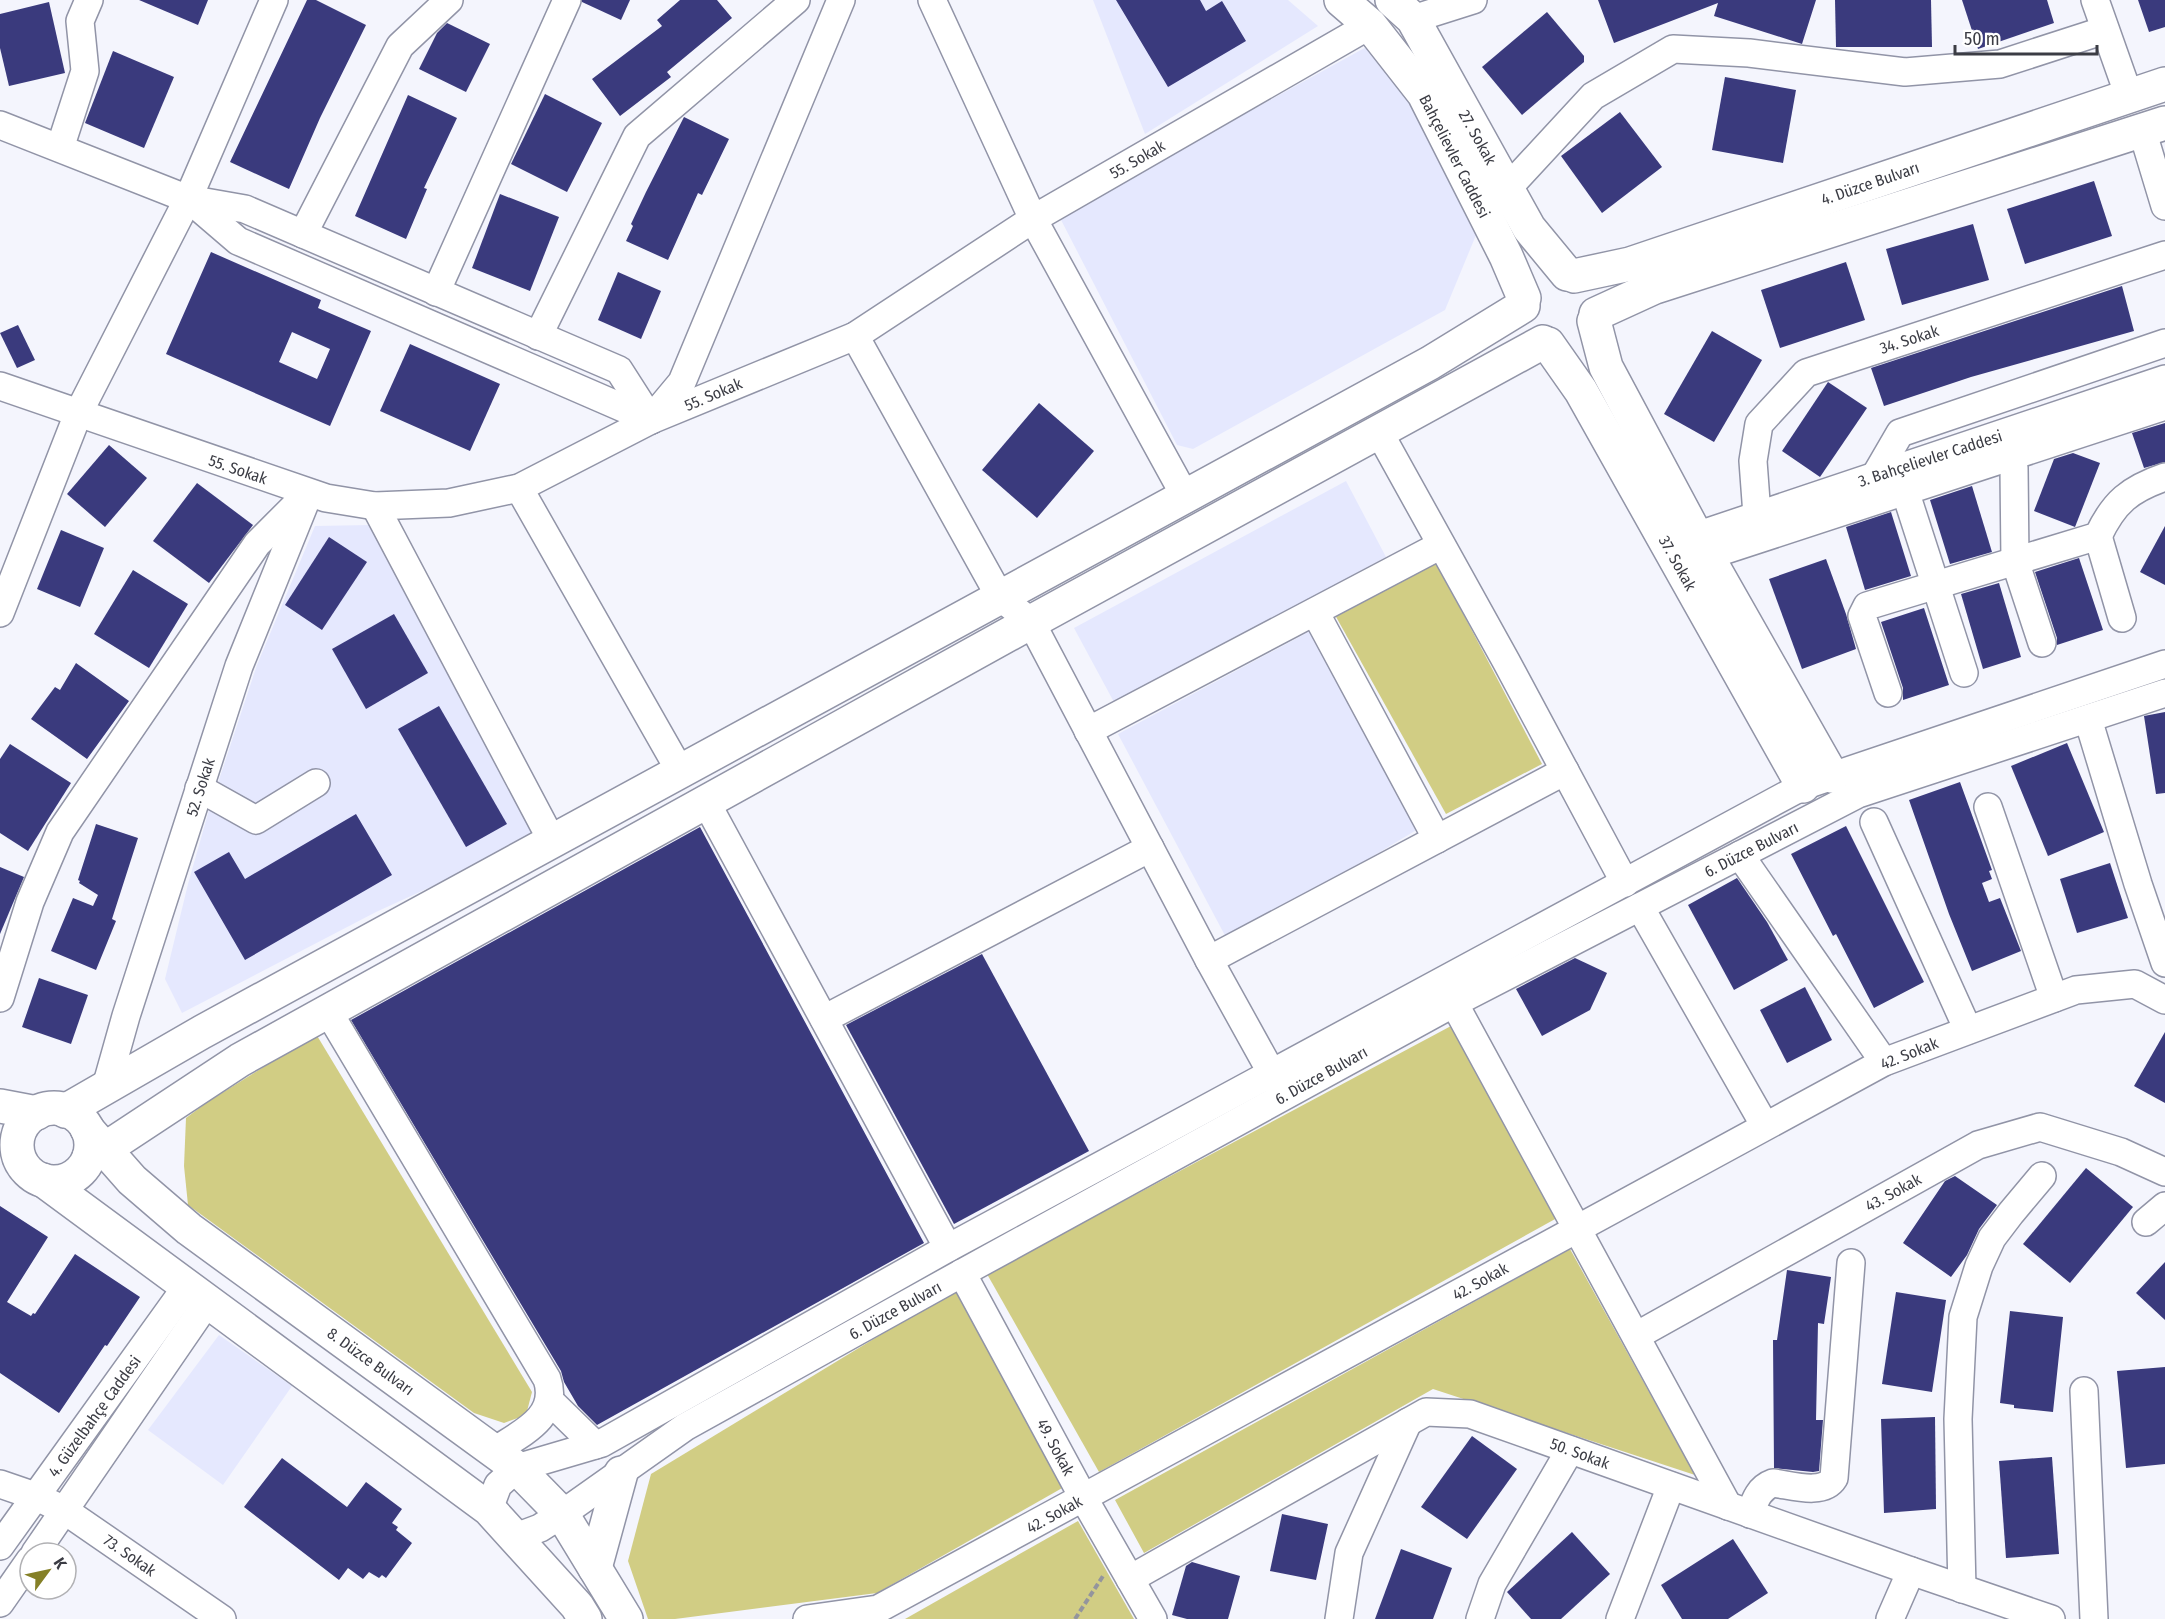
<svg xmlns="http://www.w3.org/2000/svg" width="2165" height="1619" font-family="'Fira Sans Condensed',sans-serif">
<rect width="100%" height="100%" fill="#f4f5fd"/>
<g fill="#e5e8fe">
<path d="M1093,0H1288L1318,26L1145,134Z"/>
<path d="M1370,45L1384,60L1481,223L1445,310L1193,449L1177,445L1059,216Z"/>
<path d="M1346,481L1386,557L1115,704L1074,628Z"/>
<path d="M370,525L537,838L376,912L182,1013L165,979L188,884L209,810L257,665L315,526Z"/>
<path d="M1316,628L1423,826L1229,943L1118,734Z"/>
<path d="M219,1335L292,1386L223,1485L148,1430Z"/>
</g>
<g fill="#d1cd84">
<path d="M1436,562L1542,764L1446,814L1335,615Z"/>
<path d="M1451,1026L1557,1218L1099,1472L987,1274Z"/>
<path d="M316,1034L532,1392L526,1415L504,1423L474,1413L188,1205L184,1166L186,1118L206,1103Z"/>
<path d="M1570,1249L1695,1475L1433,1389L1144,1553L1115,1500Z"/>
<path d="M956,1289L1064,1487L877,1593L675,1619H648L628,1561L651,1474Z"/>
<path d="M1078,1521L1134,1619H905Z"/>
</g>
<g fill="#3a3a7d" fill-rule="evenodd">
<path d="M139,0H208L198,25Z"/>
<path d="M307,0H316L366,25L320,118L289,189L230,162Z"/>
<path d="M582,0H630L621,20L582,2Z"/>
<path d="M680,0H717L732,18L667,72L671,77L620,116L592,79L662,26L657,20Z"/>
<path d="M1116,0H1200L1206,11L1222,1L1246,41L1168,87Z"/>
<path d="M1598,0H1816L1802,44L1714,16L1718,3L1614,43Z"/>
<path d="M1835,0H1931L1932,47H1836Z"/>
<path d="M1962,0H2047L2054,23L1978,49Z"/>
<path d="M2138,0H2165V27L2149,32Z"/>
<path d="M49,2L65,73L9,86L0,48V14Z"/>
<path d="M1547,12L1584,56V62L1522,115L1482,67Z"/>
<path d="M447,23L490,44L466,92L419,69L437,33Z"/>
<path d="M113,51L174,77L144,148L85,123Z"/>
<path d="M1725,77L1796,90L1783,163L1712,150Z"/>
<path d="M545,94L602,123L567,192L511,164Z"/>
<path d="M408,95L457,118L424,188L427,189L406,239L355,216Z"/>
<path d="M1620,112L1662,167L1602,213L1561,156Z"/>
<path d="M684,117L729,139L702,195L698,193L668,260L626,241L633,226L631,224L646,192Z"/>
<path d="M2094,181L2112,236L2025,264L2007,209Z"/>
<path d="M500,194L559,217L530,291L472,268Z"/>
<path d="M1973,224L1989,280L1902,305L1886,249Z"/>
<path d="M211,252L321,300L318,308L371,331L330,426L166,354ZM292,332L330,349L317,379L279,362Z"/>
<path d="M1846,262L1865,320L1780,348L1761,290Z"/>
<path d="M618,272L661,291L641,339L598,320Z"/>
<path d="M2122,286L2134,331L1971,377L1884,406L1871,368Z"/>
<path d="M18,325L35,360L17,368L0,333Z"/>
<path d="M1712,331L1762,360L1714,442L1664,414Z"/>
<path d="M410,344L500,384L470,451L380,411Z"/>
<path d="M1828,382L1867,408L1820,477L1782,451Z"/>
<path d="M1039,403L1094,451L1037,518L982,470Z"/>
<path d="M2165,423V462L2144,468L2132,433Z"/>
<path d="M109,445L147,478L105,527L67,494Z"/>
<path d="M2073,453L2100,463L2075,527L2034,511L2054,459Z"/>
<path d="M197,483L253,525L209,583L153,541Z"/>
<path d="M1972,486L1992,552L1950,564L1930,500Z"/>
<path d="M1891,512L1911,576L1865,590L1846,527Z"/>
<path d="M2165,526V585L2140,572Z"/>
<path d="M61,530L104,548L80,607L37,589Z"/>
<path d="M329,537L367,562L322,630L285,605Z"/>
<path d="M2079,558L2103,630L2057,645V638L2035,572Z"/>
<path d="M1826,559L1846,614L1856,649L1802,669L1769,579Z"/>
<path d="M133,570L188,604L149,668L94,634Z"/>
<path d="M1999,583L2021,657L1983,669L1961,594Z"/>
<path d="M1924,608L1949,685L1903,700V688L1881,622Z"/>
<path d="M394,614L428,673L366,709L332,649Z"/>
<path d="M76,663L129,701L87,759L31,719L55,687L60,690Z"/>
<path d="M439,706L507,824L466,847L398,729Z"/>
<path d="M2165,712V793L2156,794L2144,716Z"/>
<path d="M2067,743L2104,832L2048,856L2011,766Z"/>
<path d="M10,744L71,783L28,851L0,833V759Z"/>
<path d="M1960,782L1992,870L1989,871L1992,879L1982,883L1989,902L2000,898L2021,951L1972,971L1949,914L1909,800Z"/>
<path d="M356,814L392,875L245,960L194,872L229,852L245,879Z"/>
<path d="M96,824L138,838L112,919L116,921L96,970L51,951L73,898L93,906L98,895L79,883L80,881L78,880Z"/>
<path d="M1846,826L1924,982L1874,1008L1836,934L1833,936L1791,854Z"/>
<path d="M700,827L924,1243L597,1425L578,1406L564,1382L561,1371L351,1020Z"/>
<path d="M2110,863L2128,918L2077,933L2060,879Z"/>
<path d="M0,867L24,877L0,934Z"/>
<path d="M1737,878L1767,922L1788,960L1734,990L1688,905Z"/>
<path d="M982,954L1089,1151L954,1224L846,1025Z"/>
<path d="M1575,958L1607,973L1590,1010L1542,1036L1516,989Z"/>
<path d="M39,978L88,995L71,1044L22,1027Z"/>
<path d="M1805,987L1832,1040L1787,1063L1760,1010Z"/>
<path d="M2165,1032V1103L2134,1086Z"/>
<path d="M2086,1168L2133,1207L2070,1283L2023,1244Z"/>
<path d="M1955,1176L1997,1205L1979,1229L1967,1255L1951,1277L1903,1243L1945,1181Z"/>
<path d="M0,1206L48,1237L7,1302L31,1316L33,1313L35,1314L75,1254L140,1297L107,1346L105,1345L59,1413L0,1373Z"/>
<path d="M2165,1262V1320L2136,1293Z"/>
<path d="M1787,1270L1831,1277L1824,1324L1818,1323L1816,1420H1823L1819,1471L1813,1472L1774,1468L1773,1340H1777Z"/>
<path d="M1896,1292L1946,1300L1932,1392L1882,1384Z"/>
<path d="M2010,1311L2063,1317L2053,1412L2014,1408V1405L2000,1403Z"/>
<path d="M2165,1367V1464L2126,1468L2117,1371Z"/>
<path d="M1935,1417L1936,1509L1884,1513L1881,1419Z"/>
<path d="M1472,1436L1517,1469L1467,1539L1421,1507Z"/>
<path d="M2052,1457L2059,1554L2006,1558L1999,1461Z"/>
<path d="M282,1458L347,1507L366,1482L402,1509L392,1523L398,1527L396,1530L412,1543L386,1578L382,1575L379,1578L369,1572L363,1579L348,1568L339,1580L244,1507Z"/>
<path d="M1282,1514L1328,1524L1316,1580L1270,1571Z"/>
<path d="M1572,1532L1610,1574L1561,1619H1531L1507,1592Z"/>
<path d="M1733,1539L1768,1593L1728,1619H1682L1661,1585Z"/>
<path d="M1401,1549L1452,1568L1433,1619H1375Z"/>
<path d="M1192,1562L1240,1576L1228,1619H1187L1172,1615L1186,1566Z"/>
</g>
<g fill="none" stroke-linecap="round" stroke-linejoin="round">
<g stroke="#9194a7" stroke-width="30">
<g id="minor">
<path d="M932,0L1033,219L1185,496"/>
<path d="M2095,0L2129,96"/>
<path d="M1413,19L1473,0"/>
<path d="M0,125L188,199L245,209L619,370L651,420"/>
<path d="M2142,130L2165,206"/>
<path d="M60,148L85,71L80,21L89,0"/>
<path d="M1507,189L1593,96L1673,49L1749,53L1905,72L2000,64L2105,30"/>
<path d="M189,199L238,241L651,420"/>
<path d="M303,234L400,46L449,0"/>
<path d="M436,292L567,0"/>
<path d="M538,336L637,136L796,0"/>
<path d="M855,336L1000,597L1031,622L1209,960L1281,1090"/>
<path d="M0,386L326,498L375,506L449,503L519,488L651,420L855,336L1033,219L1370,25"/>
<path d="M652,418L682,382L841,0"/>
<path d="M1379,432L1506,661L1625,883"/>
<path d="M2006,439L2014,468L2015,561L2042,643"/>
<path d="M1875,476L1900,433L2165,343"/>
<path d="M519,488L680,771"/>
<path d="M1909,503L1964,673"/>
<path d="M375,506L552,841"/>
<path d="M1757,515L1753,461L1759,424L1806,373L2165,255"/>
<path d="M1696,536L2165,379"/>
<path d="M2098,536L2122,618"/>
<path d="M1707,556L2165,406"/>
<path d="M1315,612L1437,839"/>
<path d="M0,613L78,414L188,199L274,0"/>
<path d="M1888,693L1862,616L1867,606L2098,536C2114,502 2130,489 2165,477"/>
<path d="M2088,719L2138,884L2165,963"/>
<path d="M1088,731L1441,545"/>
<path d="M199,788L256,820L316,783"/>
<path d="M706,802L948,1248"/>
<path d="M1988,807L2054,998"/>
<path d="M1874,822L1968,1030"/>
<path d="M1740,855L1884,1062"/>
<path d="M1640,907L1765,1126"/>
<path d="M1209,960L1565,771"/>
<path d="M0,998L30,902L60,832L257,544L301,500"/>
<path d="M1454,1003L1728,1506"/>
<path d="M328,1011L547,1379C560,1417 520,1434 494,1451"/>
<path d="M824,1019L1150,848"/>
<path d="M106,1087L126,1016L239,666L309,493"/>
<path d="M2146,1222L2165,1206"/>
<path d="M962,1273L1083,1497L1153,1619"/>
<path d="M1636,1336L1978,1145L2040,1127L2121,1152L2165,1172"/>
<path d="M2084,1391L2094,1619"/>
<path d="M550,1401L595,1445"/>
<path d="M0,1484L35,1496L64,1510L222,1619"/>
<path d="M489,1509L498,1485L517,1468L602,1443L948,1248L1803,786L2165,664"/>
<path d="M1750,1514C1755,1500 1759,1488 1773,1483C1791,1485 1823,1496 1834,1478L1851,1263"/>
<path d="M516,1537L540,1528L562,1514L685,1427L962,1273L1454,1003L1858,794L2165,693"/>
<path d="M0,1546L187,1286"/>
<path d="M35,1553L208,1301"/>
<path d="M1130,1579L1426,1412L1470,1414L1911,1571L2051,1619"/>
<path d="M1962,1589L1958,1419L1963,1317L1979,1266L1992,1238L2011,1213L2042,1176"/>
<path d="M0,1603L30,1560"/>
<path d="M807,1619L878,1609L1884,1062L2076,990L2135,984L2165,1000"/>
<path d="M1339,1619L1349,1553L1408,1422"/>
<path d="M1480,1619L1492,1584L1570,1450"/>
<path d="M1620,1619L1671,1486"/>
<path d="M1890,1619L1911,1571"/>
</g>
</g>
<g stroke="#9194a7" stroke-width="36">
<g id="major">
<path d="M1341,0L1370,25L1424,94L1506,256L1524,298"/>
<path d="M1392,0L1413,19L1529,228L1567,274"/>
<path d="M1574,276L1630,264L2165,84"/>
<path d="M1596,314L1655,287L2165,123"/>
<path d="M1594,321L1606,367L1707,556L1832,776"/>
<path d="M1548,344L1581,391L1803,786"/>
<path d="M0,1106L37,1113"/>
<circle cx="54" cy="1145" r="37"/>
<path d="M65,1111L202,1032L1430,363L1523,306"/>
<path d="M87,1129L132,1180L189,1229L517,1468L562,1514L626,1619"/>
<path d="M89,1157L105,1149L240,1060L1031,622L1543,342"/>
<path d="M43,1180L489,1509L577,1606L585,1619"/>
<path d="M595,1568L621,1473"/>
</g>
</g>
<path stroke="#94959d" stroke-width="4" stroke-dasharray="6 3" stroke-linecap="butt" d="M1075,1619L1103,1576"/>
<use href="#minor" stroke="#fff" stroke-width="27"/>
<use href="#major" stroke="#fff" stroke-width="33"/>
</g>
<g text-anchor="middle" stroke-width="6" stroke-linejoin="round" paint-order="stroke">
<g font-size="16" fill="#3b3c44" stroke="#fff">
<text transform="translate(1478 137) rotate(61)" y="6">27. Sokak</text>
<text transform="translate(1455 156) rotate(63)" y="6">Bahçelievler Caddesi</text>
<text transform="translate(1137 159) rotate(-30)" y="6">55. Sokak</text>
<text transform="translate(1870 183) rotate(-19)" y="6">4. Düzce Bulvarı</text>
<text transform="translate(1909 339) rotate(-18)" y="6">34. Sokak</text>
<text transform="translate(713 394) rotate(-23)" y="6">55. Sokak</text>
<text transform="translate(1930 458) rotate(-18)" y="6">3. Bahçelievler Caddesi</text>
<text transform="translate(238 469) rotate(19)" y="6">55. Sokak</text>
<text transform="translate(1678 563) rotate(61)" y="6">37. Sokak</text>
<text transform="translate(200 787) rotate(-72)" y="6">52. Sokak</text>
<text transform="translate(1751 849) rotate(-27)" y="6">6. Düzce Bulvarı</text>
<text transform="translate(1909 1053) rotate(-22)" y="6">42. Sokak</text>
<text transform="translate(1321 1075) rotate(-29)" y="6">6. Düzce Bulvarı</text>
<text transform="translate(1893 1192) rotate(-29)" y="6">43. Sokak</text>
<text transform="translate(1480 1281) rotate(-29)" y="6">42. Sokak</text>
<text transform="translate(895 1310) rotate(-29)" y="6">6. Düzce Bulvarı</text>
<text transform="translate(371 1361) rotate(36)" y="6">8. Düzce Bulvarı</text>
<text transform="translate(94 1416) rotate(-54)" y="6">4. Güzelbahçe Caddesi</text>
<text transform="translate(1056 1447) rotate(62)" y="6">49. Sokak</text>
<text transform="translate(1580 1453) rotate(20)" y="6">50. Sokak</text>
<text transform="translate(1054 1514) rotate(-29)" y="6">42. Sokak</text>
<text transform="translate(130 1555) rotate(35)" y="6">73. Sokak</text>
</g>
</g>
<g transform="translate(48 1571) rotate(57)"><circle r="28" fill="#ffffff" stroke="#b1b1b4" stroke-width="1.5"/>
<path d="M0-4.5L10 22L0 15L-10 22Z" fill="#858027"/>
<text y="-9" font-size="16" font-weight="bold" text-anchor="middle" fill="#3b3c44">K</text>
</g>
<path d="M1955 45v9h142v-9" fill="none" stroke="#3b3c44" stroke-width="3"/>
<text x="1964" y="45" font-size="18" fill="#3b3c44" stroke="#ffffff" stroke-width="4.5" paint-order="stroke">50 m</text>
</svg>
